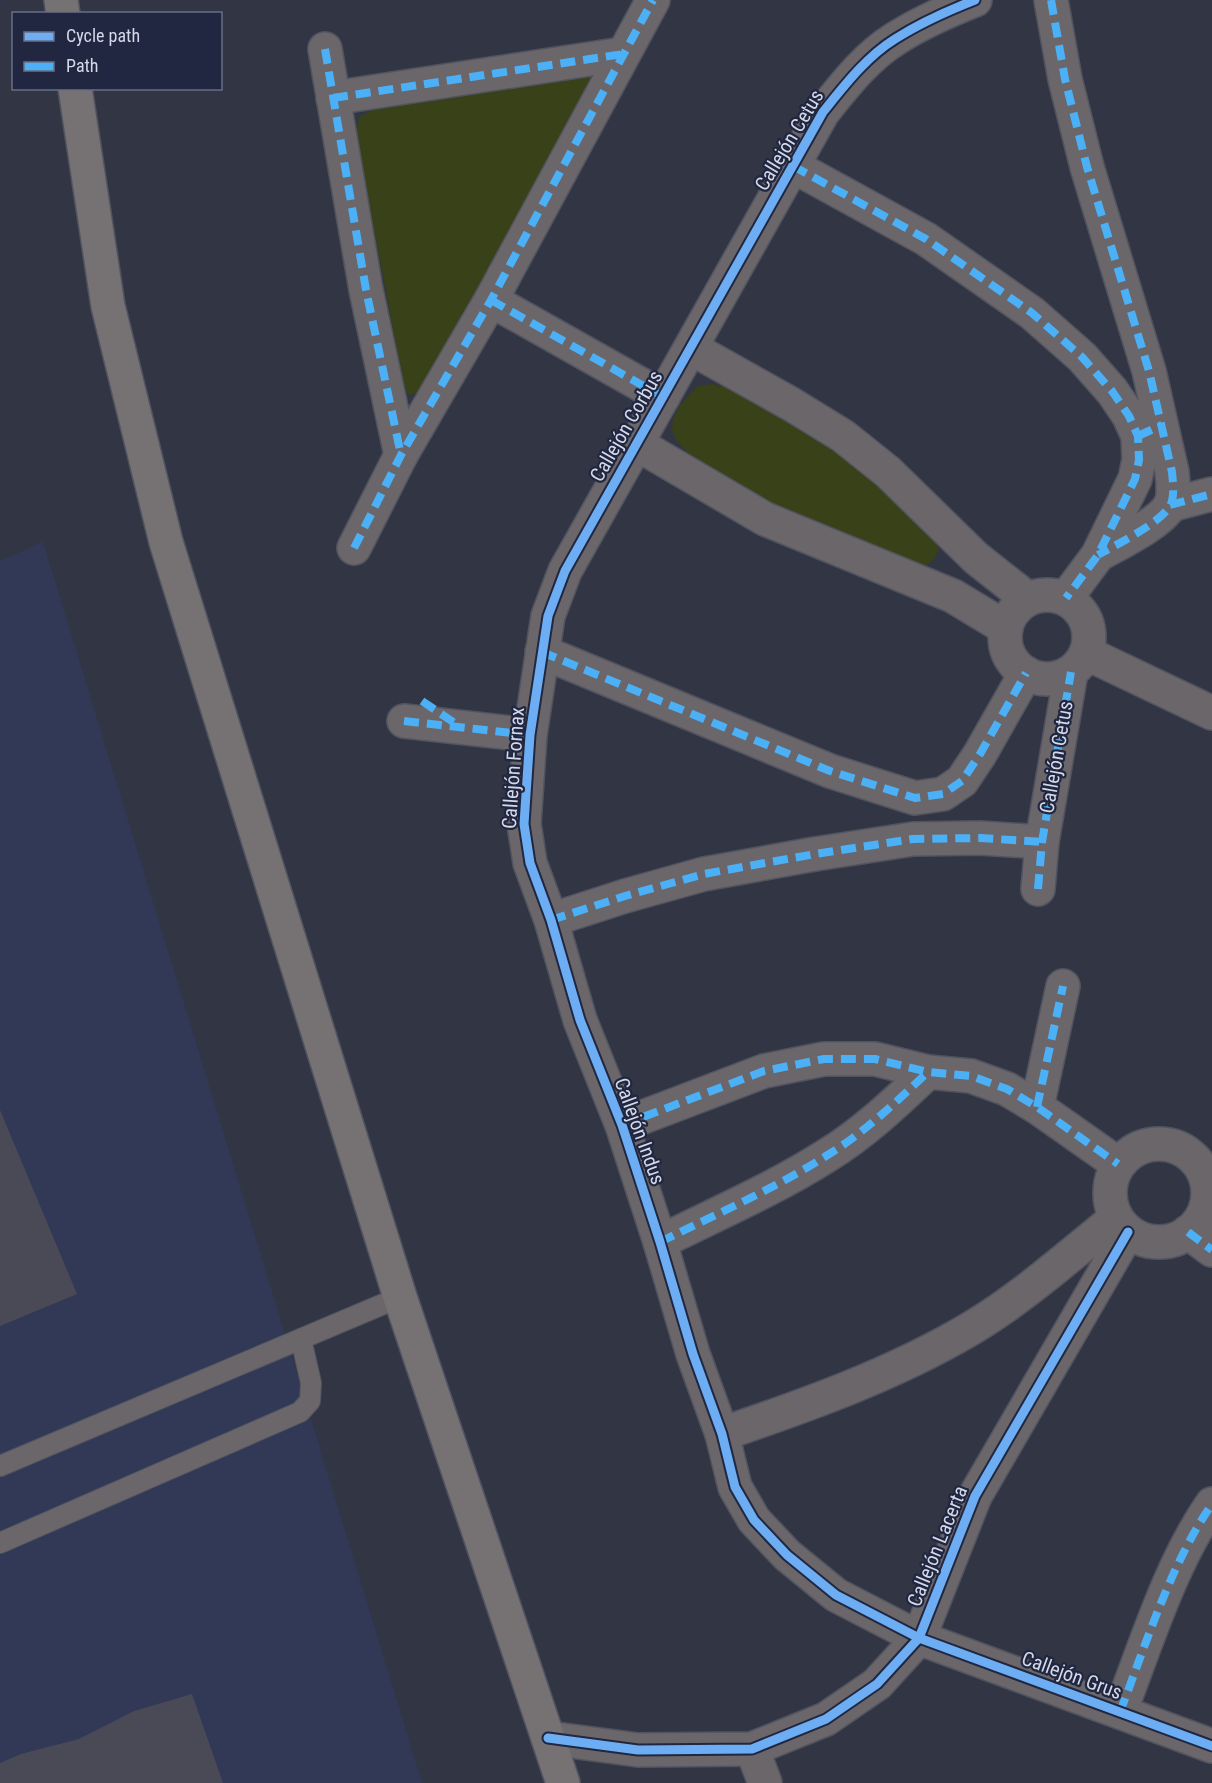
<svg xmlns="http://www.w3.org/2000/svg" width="1212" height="1783" font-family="'Roboto Condensed',sans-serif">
<rect width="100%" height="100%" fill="#323644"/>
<path fill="#323957" d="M43,542L422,1783H0V561Z"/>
<g fill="#384118">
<path d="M578,72L594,74L590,88L419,392L410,395L407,393L403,381L356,135L359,117L375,109Z"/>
<path d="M712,384L738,390L866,469L936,542L939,549L933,561L920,568L776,513L693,459L676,440L672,430L673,419L680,405L698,386Z"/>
</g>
<g fill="#494a55">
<path d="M0,1110L77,1294L0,1326Z"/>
<path d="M192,1694L223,1783H0V1763L21,1754L79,1739L134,1711Z"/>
</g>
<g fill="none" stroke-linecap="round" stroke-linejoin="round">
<g stroke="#515460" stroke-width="22">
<g id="service">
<path d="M0,1466L400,1297"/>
<path d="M0,1543L300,1412L310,1401L311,1383L301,1339"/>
</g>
</g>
<g stroke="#515460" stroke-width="36">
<g id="minor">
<path d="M975,0C947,11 920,23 895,39C866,57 844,86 823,112L565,571L548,616L530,735L524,824L530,863L551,920L580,1020L622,1125L660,1242L693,1354L722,1434L735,1487L754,1520L787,1555L836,1595L919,1638L1212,1746"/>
<path d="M1051,0L1065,79L1087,167L1149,371L1172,472C1173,483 1175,496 1170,506C1159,524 1117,544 1098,555"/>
<path d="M325,49L366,290L401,455"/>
<path d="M333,98L623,54"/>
<path d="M793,166L926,239L1032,313L1082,357L1112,391L1129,416L1138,436L1139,460L1135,479L1098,555L1066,598"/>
<path d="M491,300L663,397"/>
<path d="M691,348L791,404L843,436L888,472L976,558L1028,599"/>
<path d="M637,444L765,519L953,596L1006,628"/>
<path d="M1170,505L1212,494"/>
<path d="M354,548L401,455L491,300L653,0"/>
<circle cx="1047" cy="637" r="42"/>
<path d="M542,652L830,771L915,798L943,794L962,781L980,754L1026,673"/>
<path d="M1086,653L1212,713"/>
<path d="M404,721L530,735"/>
<path d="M1038,889L1042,842L1071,672"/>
<path d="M551,920L625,896L704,874L815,854L913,839L980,838L1042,842"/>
<path d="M1037,1107L1063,986"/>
<path d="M622,1125L764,1071L824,1059H875L928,1072L971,1076L1007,1089L1037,1107L1118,1164"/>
<circle cx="1159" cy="1193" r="49"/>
<path d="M1188,1232L1212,1250"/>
<path d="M660,1242C716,1214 774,1189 826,1156C864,1133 896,1102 928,1072"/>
<path d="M722,1434C807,1405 892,1375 970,1329C1022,1298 1069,1256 1116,1218"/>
<path d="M1120,1712C1146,1644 1171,1563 1212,1504"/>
<path d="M548,1738L638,1750L752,1749L826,1719L877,1684L919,1638L975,1496L1128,1232"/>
<path d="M752,1749L765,1783"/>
</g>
</g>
<g stroke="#515460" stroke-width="36">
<g id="secondary">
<path d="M61,0L63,14"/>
<path d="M75,88L108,306L166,542L400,1297L563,1783"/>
</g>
</g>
<use href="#service" stroke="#6a6669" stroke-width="20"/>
<use href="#minor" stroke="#6a6669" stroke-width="33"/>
<use href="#secondary" stroke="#767274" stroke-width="33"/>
<g stroke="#4cb0f7" stroke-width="8" stroke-dasharray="15 8" stroke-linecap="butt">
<path d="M1051,0L1065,79L1087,167L1149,371L1172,472C1173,483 1175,496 1170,506C1159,524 1117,544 1098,555"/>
<path d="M325,49L366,290L401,455"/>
<path d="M333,98L623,54"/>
<path d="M793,166L926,239L1032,313L1082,357L1112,391L1129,416L1138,436L1139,460L1135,479L1098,555L1066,598"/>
<path d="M491,300L663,397"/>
<path d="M1138,436L1162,425"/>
<path d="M1170,505L1212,494"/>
<path d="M354,548L401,455L491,300L653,0"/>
<path d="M542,652L830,771L915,798L943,794L962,781L980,754L1026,673"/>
<path d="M422,701L459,726"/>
<path d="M404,721L530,735"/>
<path d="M1038,889L1042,842L1071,672"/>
<path d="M551,920L625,896L704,874L815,854L913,839L980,838L1042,842"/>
<path d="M1037,1107L1063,986"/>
<path d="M622,1125L764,1071L824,1059H875L928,1072L971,1076L1007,1089L1037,1107L1118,1164"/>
<path d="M1188,1232L1212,1250"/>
<path d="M660,1242C716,1214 774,1189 826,1156C864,1133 896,1102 928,1072"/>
<path d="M1120,1712C1146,1644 1171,1563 1212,1504"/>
</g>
<g stroke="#212740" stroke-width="13">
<g id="cycleway">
<path d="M975,0C947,11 920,23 895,39C866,57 844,86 823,112L565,571L548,616L530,735L524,824L530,863L551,920L580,1020L622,1125L660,1242L693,1354L722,1434L735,1487L754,1520L787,1555L836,1595L919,1638L1212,1746"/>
<path d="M548,1738L638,1750L752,1749L826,1719L877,1684L919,1638L975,1496L1128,1232"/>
</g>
</g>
<use href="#cycleway" stroke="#6dadf4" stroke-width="9"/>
</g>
<g text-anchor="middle" stroke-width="4.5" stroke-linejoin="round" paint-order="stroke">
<g font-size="20" fill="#d4d9ea" stroke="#212740">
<text transform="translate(789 140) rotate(-59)" y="7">Callejón Cetus</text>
<text transform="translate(626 426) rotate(-60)" y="7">Callejón Corbus</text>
<text transform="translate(1056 757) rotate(-80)" y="7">Callejón Cetus</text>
<text transform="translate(513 768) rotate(-86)" y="7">Callejón Fornax</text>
<text transform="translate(640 1131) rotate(70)" y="7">Callejón Indus</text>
<text transform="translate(937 1546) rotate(-68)" y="7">Callejón Lacerta</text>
<text transform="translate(1072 1675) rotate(20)" y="7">Callejón Grus</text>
</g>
</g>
<rect x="12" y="12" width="210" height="78" fill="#212740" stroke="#696e84" stroke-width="1.5"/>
<rect x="24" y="32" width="30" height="9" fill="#6dadf4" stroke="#696e84" stroke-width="1.5"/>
<text x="66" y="42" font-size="18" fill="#d4d9ea">Cycle path</text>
<rect x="24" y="62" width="30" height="9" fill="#4cb0f7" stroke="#696e84" stroke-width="1.5"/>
<text x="66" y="72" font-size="18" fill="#d4d9ea">Path</text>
</svg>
